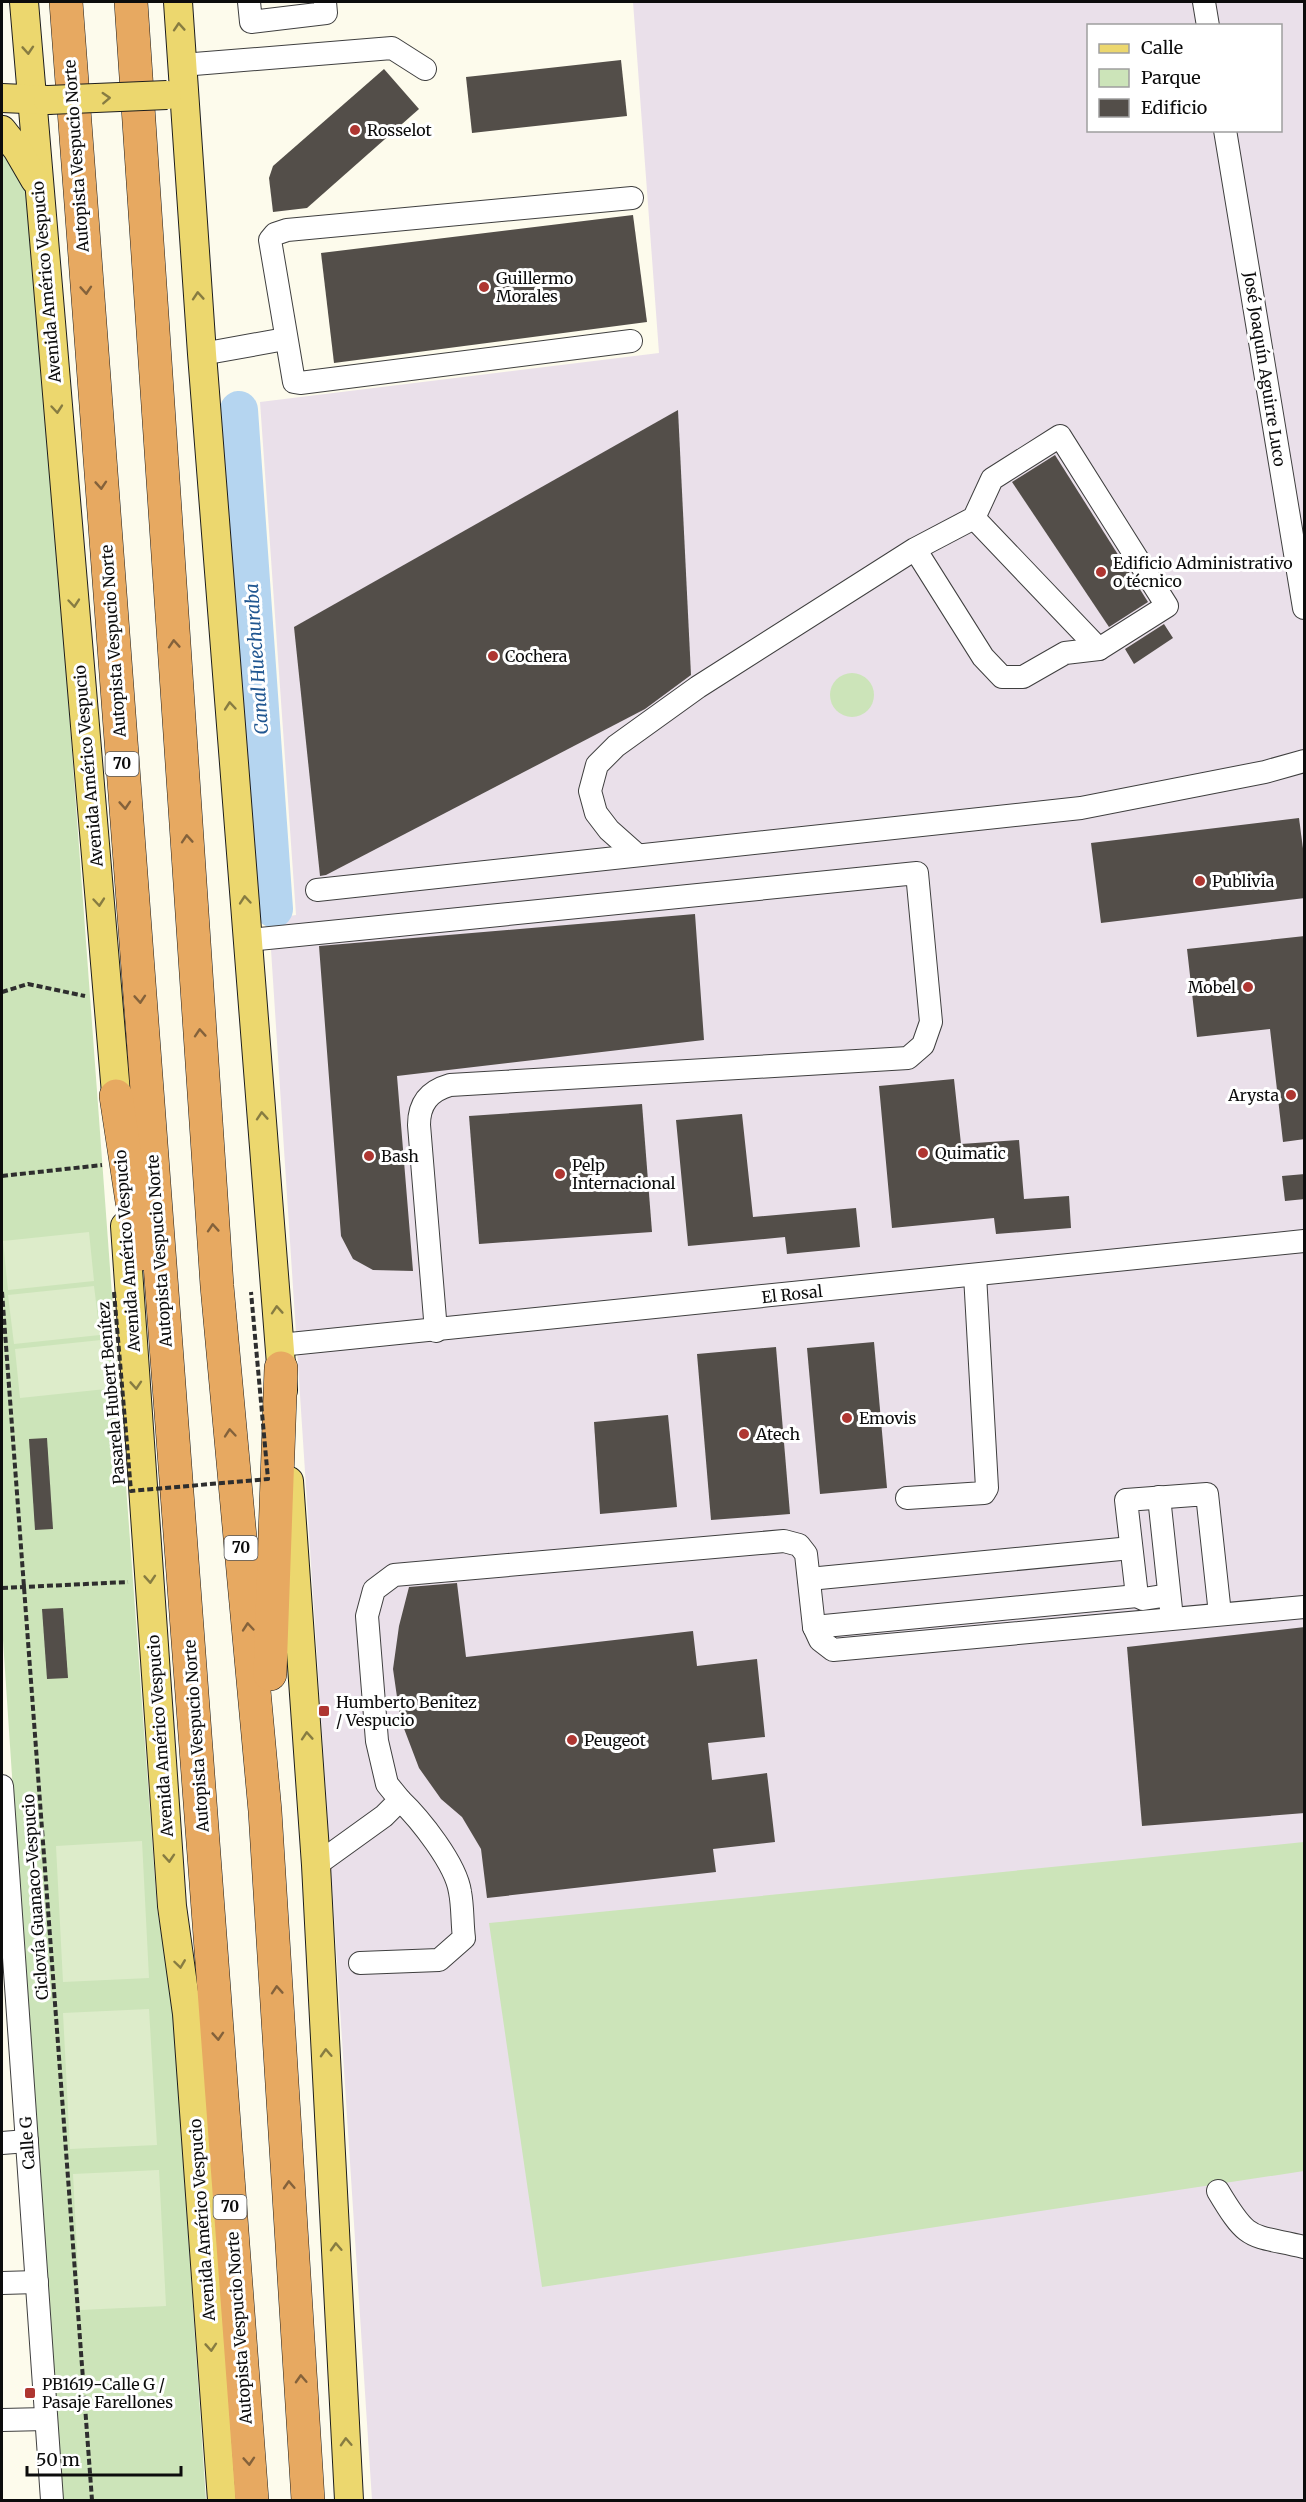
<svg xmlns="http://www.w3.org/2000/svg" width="1306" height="2502" font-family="Merriweather,serif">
<rect width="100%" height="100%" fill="#fdfbec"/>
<path fill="#eae0ea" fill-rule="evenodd" d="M633,2H1304V2500H372L269,919L296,915L260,402L659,353ZM1088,26H1280V130H1088Z"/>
<g fill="#cce4b9">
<path d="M2,148L31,194L157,1907L173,2011L206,2500H60L2,1625Z"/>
<circle cx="852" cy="695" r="22"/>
<path d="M1304,1842V2171L542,2287L489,1923Z"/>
</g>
<g fill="#ddecca">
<path d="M89,1232L94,1281L8,1290L3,1241Z"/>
<path d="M94,1286L100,1335L14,1344L8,1295Z"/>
<path d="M101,1340L106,1389L20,1398L15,1349Z"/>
<path d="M142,1841L149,1978L63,1982L56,1846Z"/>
<path d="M149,2009L157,2145L70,2149L63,2013Z"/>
<path d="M159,2170L166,2306L80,2310L73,2174Z"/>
</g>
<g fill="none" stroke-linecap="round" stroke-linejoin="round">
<path stroke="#b5d5f0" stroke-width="38" d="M239,410L274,909"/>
</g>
<g fill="#534e49">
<path d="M621,60L627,116L472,133L466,77Z"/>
<path d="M384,69L419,109L307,208L273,212L269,178L273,166Z"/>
<path d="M633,215L647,322L334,363L321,253Z"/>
<path d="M678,410L691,675L645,709L326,875L320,876L294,627Z"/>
<path d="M1055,455L1148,602L1109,627L1012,482Z"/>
<path d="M1164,624L1173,638L1134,664L1125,649Z"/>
<path d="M1299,818L1305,864V898L1101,923L1091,843Z"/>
<path d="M695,914L704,1040L397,1076L413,1271L373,1270L353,1259L341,1236L319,946Z"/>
<path d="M1305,936V1139L1283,1142L1270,1029L1197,1037L1187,949Z"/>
<path d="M954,1079L961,1144L1019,1140L1024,1199L1069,1196L1071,1228L996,1234L994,1218L892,1228L879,1086Z"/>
<path d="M642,1104L652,1232L479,1244L469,1116Z"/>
<path d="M742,1114L753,1217L856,1208L860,1247L787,1254L785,1237L688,1246L676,1120Z"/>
<path d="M1305,1174V1199L1285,1201L1282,1176Z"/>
<path d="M874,1342L887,1488L820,1494L807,1348Z"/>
<path d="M776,1347L790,1514L711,1520L697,1354Z"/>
<path d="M668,1415L677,1507L600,1514L594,1422Z"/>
<path d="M47,1438L53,1529L35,1530L29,1439Z"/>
<path d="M457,1583L466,1657L693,1631L697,1666L757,1659L765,1737L708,1743L712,1780L767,1773L775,1842L713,1849L716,1872L487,1898L481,1849L462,1817L441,1799L419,1768L400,1718L393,1669L399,1626L409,1587Z"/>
<path d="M63,1608L68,1678L47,1679L42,1609Z"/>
<path d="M1305,1627V1813L1142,1826L1127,1647Z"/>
</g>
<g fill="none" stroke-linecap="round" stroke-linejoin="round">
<g stroke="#3f3f3f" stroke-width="24">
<g id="minor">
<path d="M249,2L251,22L326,13L325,2"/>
<path d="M1204,2L1208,26"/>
<path d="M182,65L392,48L425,69"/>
<path d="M1225,130L1304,608"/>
<path d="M631,341L300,383L294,382L270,240L275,234L287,230L632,198"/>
<path d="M202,354L285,339"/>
<path d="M974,518L1099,649"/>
<path d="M636,854L609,830L596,813L590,791L597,765L616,746L698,687L915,549L974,518L992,479L1060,436L1167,606L1099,649L1065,653L1023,677H1002L983,657L915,549"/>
<path d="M317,890L1081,808L1265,772L1304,761"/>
<path d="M249,940L917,873L931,1022L923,1045L908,1058L450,1085C429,1091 419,1104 419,1125L436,1331"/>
<path d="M280,1345L1304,1241"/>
<path d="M1159,1497L1171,1609"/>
<path d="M907,1498L984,1493L987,1488L975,1275"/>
<path d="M809,1579L1131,1548"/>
<path d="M1169,1595L1143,1599L1137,1596L1126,1500L1207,1494L1220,1614"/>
<path d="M814,1627L1137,1596"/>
<path d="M2,1786L52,2500"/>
<path d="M316,1865L384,1816L400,1800L387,1784L377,1741L367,1616L374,1590L394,1575L784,1541L799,1545L806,1554L814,1627L820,1640L833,1650L1304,1607"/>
<path d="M360,1963L439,1960L464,1938C462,1923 463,1907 460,1892C456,1864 420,1819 400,1800"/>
<path d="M2,2143L27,2141"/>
<path d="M1218,2191C1249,2243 1249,2234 1304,2247"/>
<path d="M2,2283L37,2282"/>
<path d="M2,2420L46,2419"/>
</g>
</g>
<g stroke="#1d1d1d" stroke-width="30">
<g id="major">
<path d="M24,2L118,1117"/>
<path d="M178,2L202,354L283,1390"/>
<path d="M2,98L48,100"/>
<path d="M2,130L17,149L35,180"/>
<path d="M125,1226L172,1906L187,2014L222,2500"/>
<path d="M289,1481L316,1865L349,2500"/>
</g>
</g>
<g stroke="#1d1d1d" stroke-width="34">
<g id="highway">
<path d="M66,2L252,2500"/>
<path d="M131,2L217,1286L265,1811L308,2500"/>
<path d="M116,1096L140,1254"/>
<path d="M270,1674L281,1368"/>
</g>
</g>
<g stroke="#2e2e2e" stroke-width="4" stroke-dasharray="6 3" stroke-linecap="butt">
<path d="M2,992L28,984L85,996"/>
<path d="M2,1176L102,1165"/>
<path d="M2,1292L92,2500"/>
<path d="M2,1588L128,1582"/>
</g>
<use href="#minor" stroke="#fff" stroke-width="22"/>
<use href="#major" stroke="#ecd76e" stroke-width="28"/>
<use href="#highway" stroke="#e7a961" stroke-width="33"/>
<g stroke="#1d1d1d" stroke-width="30" stroke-linecap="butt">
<path id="major-bridge" d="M48,100L167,95"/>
</g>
<path stroke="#2e2e2e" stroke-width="4" stroke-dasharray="6 3" stroke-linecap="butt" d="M114,1292L131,1491L268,1479L251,1292"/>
<use href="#major-bridge" stroke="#ecd76e" stroke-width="28"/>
</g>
<defs><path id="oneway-chevron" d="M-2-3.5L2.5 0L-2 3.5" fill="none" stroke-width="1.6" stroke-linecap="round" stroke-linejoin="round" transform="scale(1.5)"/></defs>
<g stroke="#877c42">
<use href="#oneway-chevron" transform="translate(179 27) rotate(-94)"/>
<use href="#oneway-chevron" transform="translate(28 50) rotate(86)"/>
<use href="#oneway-chevron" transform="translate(106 98) rotate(-3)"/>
<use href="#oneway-chevron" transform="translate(198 296) rotate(-94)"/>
<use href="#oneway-chevron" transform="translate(57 409) rotate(85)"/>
<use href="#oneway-chevron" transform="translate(74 603) rotate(85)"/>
<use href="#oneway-chevron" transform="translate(230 706) rotate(-95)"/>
<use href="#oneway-chevron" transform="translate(245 900) rotate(-95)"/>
<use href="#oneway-chevron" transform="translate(99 902) rotate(85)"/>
<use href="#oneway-chevron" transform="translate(262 1116) rotate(-94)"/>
<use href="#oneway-chevron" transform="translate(277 1310) rotate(-94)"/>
<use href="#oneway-chevron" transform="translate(136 1385) rotate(86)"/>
<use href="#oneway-chevron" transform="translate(150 1579) rotate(86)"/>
<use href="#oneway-chevron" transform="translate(307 1736) rotate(-94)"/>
<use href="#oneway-chevron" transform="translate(169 1858) rotate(86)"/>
<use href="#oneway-chevron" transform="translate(180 1964) rotate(82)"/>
<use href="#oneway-chevron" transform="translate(326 2053) rotate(-93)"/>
<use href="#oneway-chevron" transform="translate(336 2247) rotate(-93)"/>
<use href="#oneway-chevron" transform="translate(211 2347) rotate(86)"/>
<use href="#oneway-chevron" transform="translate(346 2442) rotate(-93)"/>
</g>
<g stroke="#84623b">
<use href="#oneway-chevron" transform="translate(86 290) rotate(86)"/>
<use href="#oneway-chevron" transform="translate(101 485) rotate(86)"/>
<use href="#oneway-chevron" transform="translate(174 644) rotate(-94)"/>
<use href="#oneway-chevron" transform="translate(125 805) rotate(86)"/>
<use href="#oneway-chevron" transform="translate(187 839) rotate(-94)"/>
<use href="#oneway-chevron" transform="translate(140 999) rotate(86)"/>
<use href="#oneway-chevron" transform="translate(200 1033) rotate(-94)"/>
<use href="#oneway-chevron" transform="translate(213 1228) rotate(-94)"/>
<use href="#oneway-chevron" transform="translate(230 1433) rotate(-95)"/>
<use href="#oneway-chevron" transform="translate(248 1627) rotate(-95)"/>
<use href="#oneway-chevron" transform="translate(277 1990) rotate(-94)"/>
<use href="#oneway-chevron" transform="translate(218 2036) rotate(86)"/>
<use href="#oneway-chevron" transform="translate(289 2185) rotate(-93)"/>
<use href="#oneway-chevron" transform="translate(301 2379) rotate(-93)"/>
<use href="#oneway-chevron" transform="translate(249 2461) rotate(86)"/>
</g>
<g fill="#ae3631" stroke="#fff" stroke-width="2">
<circle cx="355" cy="130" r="6"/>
<circle cx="484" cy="287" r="6"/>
<circle cx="1101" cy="572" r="6"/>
<circle cx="493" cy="656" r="6"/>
<circle cx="1200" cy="881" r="6"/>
<circle cx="1248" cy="987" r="6"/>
<circle cx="1291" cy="1095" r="6"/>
<circle cx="923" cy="1153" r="6"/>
<circle cx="369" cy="1156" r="6"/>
<circle cx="560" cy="1174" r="6"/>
<circle cx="847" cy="1418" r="6"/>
<circle cx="744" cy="1434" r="6"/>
<rect x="318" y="1705" width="12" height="12" rx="3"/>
<circle cx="572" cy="1740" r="6"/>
<rect x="24" y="2387" width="12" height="12" rx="3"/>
</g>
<g text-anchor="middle" stroke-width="6" stroke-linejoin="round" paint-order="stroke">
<g fill="#fff" stroke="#555" stroke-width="1.5">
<rect x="105.5" y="752" width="33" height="24" rx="4.5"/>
<rect x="224.5" y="1536" width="33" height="24" rx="4.5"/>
<rect x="213.5" y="2195" width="33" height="24" rx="4.5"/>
</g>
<g font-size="15" font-weight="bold" fill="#0c0c0c">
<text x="122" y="769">70</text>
<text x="241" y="1553">70</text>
<text x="230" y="2212">70</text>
</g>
<g font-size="16" fill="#0c0c0c" stroke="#fff" text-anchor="start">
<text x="367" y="136">Rosselot</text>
<text x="496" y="284">Guillermo<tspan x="496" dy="18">Morales</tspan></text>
<text x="1113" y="569">Edificio Administrativo<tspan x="1113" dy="18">o técnico</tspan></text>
<text x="505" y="662">Cochera</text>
<text x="1212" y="887">Publivia</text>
<text x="1236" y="993" text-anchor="end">Mobel</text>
<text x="1279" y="1101" text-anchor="end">Arysta</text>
<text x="935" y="1159">Quimatic</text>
<text x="381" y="1162">Bash</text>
<text x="572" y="1171">Pelp<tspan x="572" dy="18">Internacional</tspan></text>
<text x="859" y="1424">Emovis</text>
<text x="756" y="1440">Atech</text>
<text x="336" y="1708">Humberto Benitez<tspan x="336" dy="18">/ Vespucio</tspan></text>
<text x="584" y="1746">Peugeot</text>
<text x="42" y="2390">PB1619-Calle G /<tspan x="42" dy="18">Pasaje Farellones</tspan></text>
</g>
<g font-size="16" fill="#0c0c0c" stroke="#fff">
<text transform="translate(76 156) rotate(-94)" y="6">Autopista Vespucio Norte</text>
<text transform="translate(46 282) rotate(-95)" y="6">Avenida Américo Vespucio</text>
<text transform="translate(1265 369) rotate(81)" y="6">José Joaquín Aguirre Luco</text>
<text transform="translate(113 641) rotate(-94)" y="6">Autopista Vespucio Norte</text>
<text transform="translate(88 766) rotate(-95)" y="6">Avenida Américo Vespucio</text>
<text transform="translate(127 1251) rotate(-94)" y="6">Avenida Américo Vespucio</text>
<text transform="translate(159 1251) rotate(-94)" y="6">Autopista Vespucio Norte</text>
<text transform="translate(792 1294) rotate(-6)" y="6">El Rosal</text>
<text transform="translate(111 1393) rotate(-95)" y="6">Pasarela Hubert Benítez</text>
<text transform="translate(160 1736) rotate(-94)" y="6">Avenida Américo Vespucio</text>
<text transform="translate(196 1736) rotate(-94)" y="6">Autopista Vespucio Norte</text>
<text transform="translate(35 1897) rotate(-94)" y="6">Ciclovía Guanaco-Vespucio</text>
<text transform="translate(27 2143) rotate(-94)" y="6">Calle G</text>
<text transform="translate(202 2220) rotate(-94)" y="6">Avenida Américo Vespucio</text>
<text transform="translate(239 2328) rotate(-94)" y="6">Autopista Vespucio Norte</text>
</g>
<g font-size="18" font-style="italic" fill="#215791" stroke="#fff">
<text transform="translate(257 659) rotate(-94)" y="6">Canal Huechuraba</text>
</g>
</g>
<rect width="1306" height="2502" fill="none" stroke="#0c0c0c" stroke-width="6"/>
<rect x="1087" y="24" width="195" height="108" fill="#ffffff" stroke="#9e9e9e" stroke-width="1.5"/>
<rect x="1099" y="44" width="30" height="9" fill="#ecd76e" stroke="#9e9e9e" stroke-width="1.5"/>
<text x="1141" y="54" font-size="18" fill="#0c0c0c">Calle</text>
<rect x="1099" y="69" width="30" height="18" fill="#cce4b9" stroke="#9e9e9e" stroke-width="1.5"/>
<text x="1141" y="84" font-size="18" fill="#0c0c0c">Parque</text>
<rect x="1099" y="99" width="30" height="18" fill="#534e49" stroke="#9e9e9e" stroke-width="1.5"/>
<text x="1141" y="114" font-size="18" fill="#0c0c0c">Edificio</text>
<path d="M27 2466v9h154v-9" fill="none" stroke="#0c0c0c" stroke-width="3"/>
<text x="36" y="2466" font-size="18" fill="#0c0c0c" stroke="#ffffff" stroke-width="4.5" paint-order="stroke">50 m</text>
</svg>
